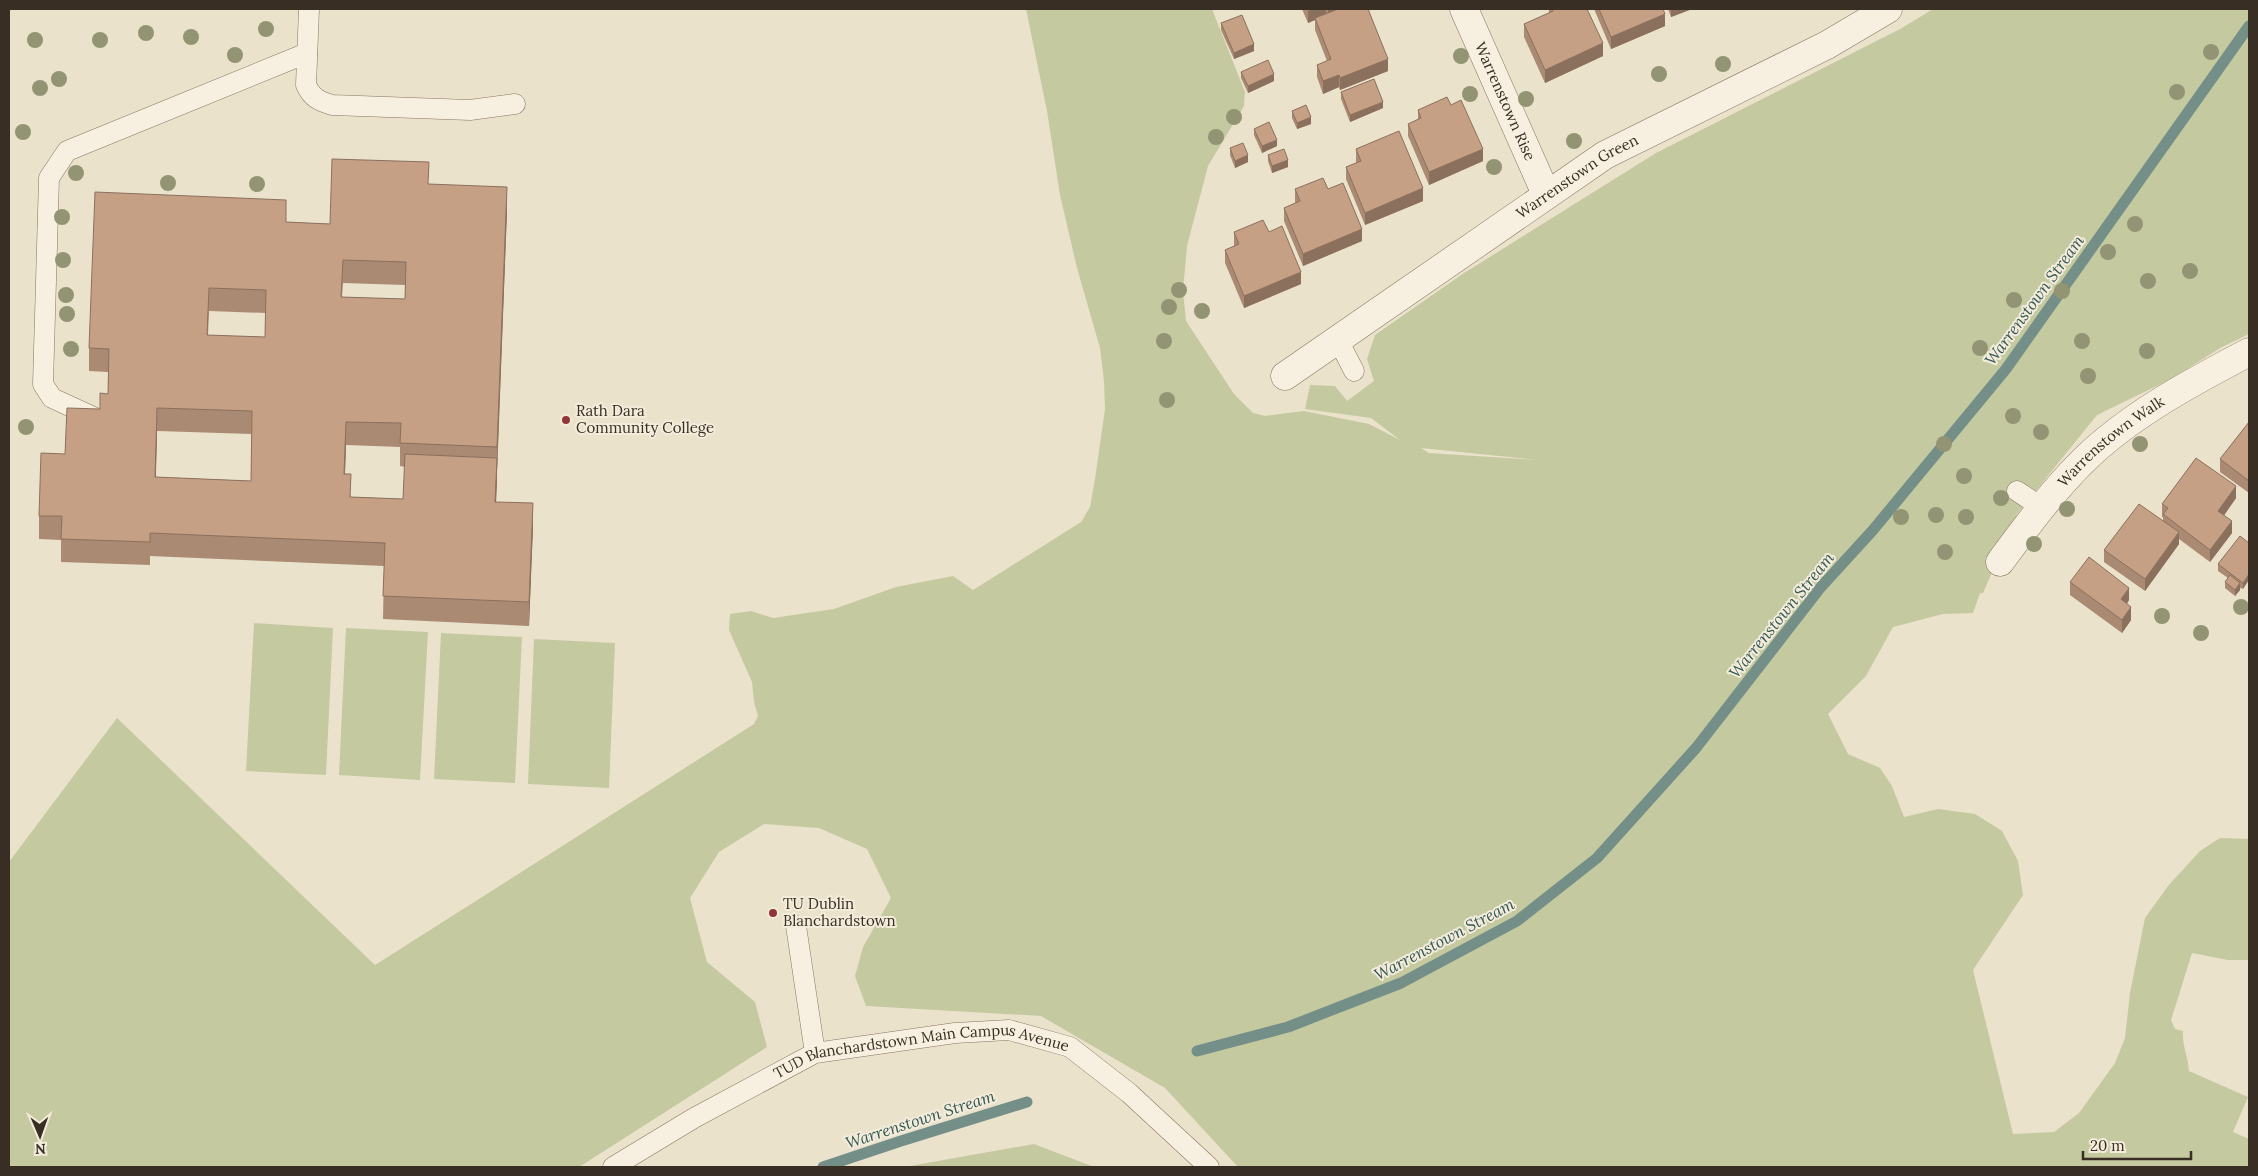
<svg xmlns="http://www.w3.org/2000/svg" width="2258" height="1176" font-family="Lora,serif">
<rect width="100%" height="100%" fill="#ebe2cc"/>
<g fill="#c4c9a0" fill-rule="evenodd">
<path d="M1026,9H1212L1245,92L1244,106L1208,166L1187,246L1183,291L1186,321L1234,394L1253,413L1265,416L1304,411L1369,424L1400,440L1371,418L1305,409L1310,385L1335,386L1347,401L1374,381L1367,359L1375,335L1461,275L1656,153L1902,28L1933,9H2249V334L2220,348L2171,379L2097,415L2017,514L1983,593H1980L1973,613L1943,614L1893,627L1866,676L1828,714L1848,754L1880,768L1892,786L1904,817L1938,809L1975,814L2002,831L2018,861L2023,895L1973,970L2013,1134L2054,1132L2079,1113L2115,1063L2125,1038L2130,993L2145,918L2168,886L2200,851L2220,838L2249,839V960H2228L2192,953L2171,1020L2175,1029L2183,1031C2182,1046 2188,1057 2189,1071L2248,1097L2233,1132L2249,1139V1167H1238L1165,1088L1041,1016L866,1006L855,976L863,947L891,898L867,849L819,828L764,824L719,852L690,898L707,962L755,1002L767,1047L579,1167H9V862L117,718L375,965L754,724L758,716L754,702L752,682L729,630L730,614L751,611L773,618L834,609L896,587L953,576L973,590L1081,522L1090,507L1095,479L1105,409L1104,381L1100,348L1077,268L1060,195L1047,111ZM1421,448L1537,460L1429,453Z"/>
<path d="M254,623L333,628L326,775L246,771Z"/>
<path d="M346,628L428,632L420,780L339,775Z"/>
<path d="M441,633L522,637L515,783L434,779Z"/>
<path d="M534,639L615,643L609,788L528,784Z"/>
<path d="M1034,1144L1094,1167H904Z"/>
</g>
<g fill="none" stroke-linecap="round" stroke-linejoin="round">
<g stroke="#738f88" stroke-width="11">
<path d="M1197,1051L1288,1027L1401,983L1517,921L1597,858L1696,748L1821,587L1873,530L2006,369L2249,26"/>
<path d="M823,1167L901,1141L1027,1102"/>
</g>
<g stroke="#877561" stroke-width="21">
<g id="lane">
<path d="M309,9L306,85C312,98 319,101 332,105L470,110L515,104"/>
<path d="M1338,340L1354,371"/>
<path d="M98,419L52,398L43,384L49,178L67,151L307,53"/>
<path d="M2017,491L2041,507"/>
<path d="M796,926L815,1053"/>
<path id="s1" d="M613,1167L694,1118L815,1053L955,1033L1009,1030L1070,1047L1129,1093L1209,1167"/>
</g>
</g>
<g stroke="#877561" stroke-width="29">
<g id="street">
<path id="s2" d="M1464,9L1546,194"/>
<path id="s3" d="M1285,376L1605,155L1827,45L1888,9"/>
<path id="s4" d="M2000,562C2026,527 2051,493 2082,462C2128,416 2192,382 2249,352"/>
</g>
</g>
<use href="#lane" stroke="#f7efdf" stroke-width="20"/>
<use href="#street" stroke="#f7efdf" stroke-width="28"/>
</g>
<g fill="#929473">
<circle cx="266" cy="29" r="8"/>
<circle cx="146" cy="33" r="8"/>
<circle cx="191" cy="37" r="8"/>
<circle cx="35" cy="40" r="8"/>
<circle cx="100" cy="40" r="8"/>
<circle cx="2211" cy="52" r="8"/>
<circle cx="235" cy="55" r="8"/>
<circle cx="1461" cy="56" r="8"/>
<circle cx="1723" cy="64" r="8"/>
<circle cx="1659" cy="74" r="8"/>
<circle cx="59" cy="79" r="8"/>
<circle cx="40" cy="88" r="8"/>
<circle cx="2177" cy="92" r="8"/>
<circle cx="1470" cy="94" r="8"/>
<circle cx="1526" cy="99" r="8"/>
<circle cx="1234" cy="117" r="8"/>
<circle cx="23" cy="132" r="8"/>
<circle cx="1216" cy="137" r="8"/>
<circle cx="1574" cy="141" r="8"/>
<circle cx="1494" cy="167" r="8"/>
<circle cx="76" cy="173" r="8"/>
<circle cx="168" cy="183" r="8"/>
<circle cx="257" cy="184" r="8"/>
<circle cx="62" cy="217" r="8"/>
<circle cx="2135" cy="224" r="8"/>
<circle cx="2108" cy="252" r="8"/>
<circle cx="63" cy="260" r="8"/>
<circle cx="2190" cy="271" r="8"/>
<circle cx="2148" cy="281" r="8"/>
<circle cx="1179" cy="290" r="8"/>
<circle cx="2062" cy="291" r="8"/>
<circle cx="66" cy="295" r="8"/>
<circle cx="2014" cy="300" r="8"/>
<circle cx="1169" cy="307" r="8"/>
<circle cx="1202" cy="311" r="8"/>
<circle cx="67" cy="314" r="8"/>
<circle cx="1164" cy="341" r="8"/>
<circle cx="2082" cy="341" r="8"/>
<circle cx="1980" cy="348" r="8"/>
<circle cx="71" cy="349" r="8"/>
<circle cx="2147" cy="351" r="8"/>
<circle cx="2088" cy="376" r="8"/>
<circle cx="1167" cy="400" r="8"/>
<circle cx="2013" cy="416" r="8"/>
<circle cx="26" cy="427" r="8"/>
<circle cx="2041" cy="432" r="8"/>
<circle cx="1944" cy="444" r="8"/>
<circle cx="2140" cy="444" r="8"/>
<circle cx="1964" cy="476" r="8"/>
<circle cx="2001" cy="498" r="8"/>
<circle cx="2067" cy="509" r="8"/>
<circle cx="1936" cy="515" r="8"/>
<circle cx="1901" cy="517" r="8"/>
<circle cx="1966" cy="517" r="8"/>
<circle cx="2034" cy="544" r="8"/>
<circle cx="1945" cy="552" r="8"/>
<circle cx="2241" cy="607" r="8"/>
<circle cx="2162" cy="616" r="8"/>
<circle cx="2201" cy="633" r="8"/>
</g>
<g fill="#aa8a72" fill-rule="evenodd">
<path d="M1302,9H1368L1388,71L1340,90L1339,87L1323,94L1317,77V65L1327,61L1315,30V20L1308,23Z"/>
<path d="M1549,9H1587L1603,56L1545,83L1524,37V24L1549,13Z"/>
<path d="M1594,9H1663L1665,26L1611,49Z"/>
<path d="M1668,9H1692L1671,17Z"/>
<path d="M1221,23L1254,51L1234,59L1221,30Z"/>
<path d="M1241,72L1274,81L1248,93L1241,78Z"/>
<path d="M1341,92L1383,108L1350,122L1341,99Z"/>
<path d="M1451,105L1483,161L1429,185L1408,136V124L1418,119V110Z"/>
<path d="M1292,111L1311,124L1297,129L1292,118Z"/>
<path d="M1254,129L1277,146L1262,153L1254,135Z"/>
<path d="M1230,148L1248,162L1235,168L1230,155Z"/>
<path d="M1356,149L1423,201L1365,225L1346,179V167L1356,163Z"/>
<path d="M1268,155L1288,167L1272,173L1268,161Z"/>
<path d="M429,184L507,210L496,502L533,526L529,626L383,619L384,566L150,556V565L61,562V540L39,539V516L65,454L100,409L108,394V372L89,371V348L286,222L330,224ZM343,283L405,285V299L342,297ZM209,311L266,313L265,337L208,335ZM157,431L252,434L251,481L156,477ZM346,445L400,447V466L405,467L403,499L351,497L345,474Z"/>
<path d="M1295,189H1328L1362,241L1303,266L1284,221V208L1295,203Z"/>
<path d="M1234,232H1269L1301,284L1244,308L1225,263V250L1234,246Z"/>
<path d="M2249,422V493L2220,472V459Z"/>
<path d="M2236,498L2224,515L2232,533L2210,562L2179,539V544L2145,591L2104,562V550L2163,520V517H2162V504Z"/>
<path d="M2249,543L2243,589L2240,588V590L2235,596L2225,588V582L2228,578L2218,571V564Z"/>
<path d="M2070,582L2129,600L2127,604L2131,620L2122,633L2070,595Z"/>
<path d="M2249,640V649L2248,648V642Z"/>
</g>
<g fill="#8b705d">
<path d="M1312,9H1326V15L1315,18V20L1308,23V11Z"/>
<path d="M1328,9H1351L1328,19Z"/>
<path d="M1671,9H1692L1671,17Z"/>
<path d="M1665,14V26L1611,49V37Z"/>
<path d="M1603,43V56L1545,83V70Z"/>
<path d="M1254,44V51L1234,59V53Z"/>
<path d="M1388,59V71L1340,90V78Z"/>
<path d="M1274,74V81L1248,93V86Z"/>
<path d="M1339,75V87L1323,94V81Z"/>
<path d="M1383,102V108L1350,122V115Z"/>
<path d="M1311,117V124L1297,129V123Z"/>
<path d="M1277,140V146L1262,153V146Z"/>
<path d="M1483,149V161L1429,185V172Z"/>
<path d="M1248,155V162L1235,168V161Z"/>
<path d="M1288,160V167L1272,173V166Z"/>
<path d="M507,187V210L497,470V447Z"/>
<path d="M1423,188V201L1365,225V213Z"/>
<path d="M1362,229V241L1303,266V254Z"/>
<path d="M1301,272V284L1244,308V296Z"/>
<path d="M157,408V431L155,501V477Z"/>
<path d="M346,422V445L344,497V474Z"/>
<path d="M497,458V481L495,525V502Z"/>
<path d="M2236,486V498L2218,524V511Z"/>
<path d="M533,503V526L529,626V602Z"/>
<path d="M2232,521V533L2210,562V550Z"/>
<path d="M2179,532V544L2145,591V579Z"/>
<path d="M2249,574V580L2243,589V583Z"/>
<path d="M2240,583V590L2235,596V590Z"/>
<path d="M2129,588V600L2121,612V599Z"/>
<path d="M2131,607V620L2122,633V620Z"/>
</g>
<g fill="#c6a085" stroke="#8b705d" fill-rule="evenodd">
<path d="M1338,9H1368L1388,59L1340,78L1339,75L1323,81L1317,65L1331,59L1315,18Z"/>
<path d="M1552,9H1587L1603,43L1545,70L1524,24L1553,11Z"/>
<path d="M1599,9H1663L1665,14L1611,37Z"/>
<path d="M1242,15L1254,44L1234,53L1221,23Z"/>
<path d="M1268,60L1274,74L1248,86L1241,72Z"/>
<path d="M1374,79L1383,102L1350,115L1341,92Z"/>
<path d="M1447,97L1451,105L1461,100L1483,149L1429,172L1408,124L1421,118L1418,110Z"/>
<path d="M1306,105L1311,117L1297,123L1292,111Z"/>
<path d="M1269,122L1277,140L1262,146L1254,129Z"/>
<path d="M1399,131L1423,188L1365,213L1346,167L1361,161L1356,149Z"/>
<path d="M1243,143L1248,155L1235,161L1230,148Z"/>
<path d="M1284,149L1288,160L1272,166L1268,155Z"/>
<path d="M332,159L429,162L428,184L507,187L497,447L400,443L401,423L346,422L344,474H351L350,497L403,499L405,454L497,458L495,502L533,503L529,602L383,596L385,543L150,533V542L61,539L62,516H39L41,453L65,454L67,408L100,409V393L108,394L109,349L89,348L95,192L286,200V222L330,224ZM343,260L406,262L405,299L341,297ZM209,288L266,290L265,337L207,335ZM157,408L252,411L251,481L155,477Z"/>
<path d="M1323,178L1328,189L1343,183L1362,229L1303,254L1284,208L1300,201L1295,189Z"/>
<path d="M1263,220L1269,232L1282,226L1301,272L1244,296L1225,250L1239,244L1234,232Z"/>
<path d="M2249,422V481L2220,459Z"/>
<path d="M2196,458L2236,486L2218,511L2232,521L2210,550L2163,514L2168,508L2162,504Z"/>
<path d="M2139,504L2179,532L2145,579L2104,550Z"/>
<path d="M2240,536L2249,543V574L2243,583L2218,564Z"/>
<path d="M2089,557L2129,588L2121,599L2131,607L2122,620L2070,582Z"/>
<path d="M2230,575L2240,583L2235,590L2225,582Z"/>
</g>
<g fill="#913638" stroke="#f3ecdb" stroke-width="2">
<circle cx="566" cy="420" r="5"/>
<circle cx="773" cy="913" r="5"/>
</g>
<g text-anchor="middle" stroke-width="4" stroke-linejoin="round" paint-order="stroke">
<g font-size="15" fill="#392e23" stroke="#f3ecdb">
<text dy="5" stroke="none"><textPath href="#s2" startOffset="101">Warrenstown Rise</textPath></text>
<text dy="5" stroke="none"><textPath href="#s3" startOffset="354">Warrenstown Green</textPath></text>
<text dy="5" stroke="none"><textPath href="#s4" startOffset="165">Warrenstown Walk</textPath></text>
<text dy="5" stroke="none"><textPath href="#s1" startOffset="338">TUD Blanchardstown Main Campus Avenue</textPath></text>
</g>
<g font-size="15" fill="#392e23" stroke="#f3ecdb" text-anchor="start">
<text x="576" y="416">Rath Dara<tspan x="576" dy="17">Community College</tspan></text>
<text x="783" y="909">TU Dublin<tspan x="783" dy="17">Blanchardstown</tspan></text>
</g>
<g font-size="16" font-style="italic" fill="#345855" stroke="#f3ecdb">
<text transform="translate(2034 300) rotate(-54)" y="6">Warrenstown Stream</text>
<text transform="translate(1781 615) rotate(-51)" y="6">Warrenstown Stream</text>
<text transform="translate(1444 939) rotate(-28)" y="6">Warrenstown Stream</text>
<text transform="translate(920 1119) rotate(-18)" y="6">Warrenstown Stream</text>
</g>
</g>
<rect width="2258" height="1176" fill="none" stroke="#392e23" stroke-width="20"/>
<g transform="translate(40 1136) rotate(178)" stroke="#f3ecdb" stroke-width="4" paint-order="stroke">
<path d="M0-4L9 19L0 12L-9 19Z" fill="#392e23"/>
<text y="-8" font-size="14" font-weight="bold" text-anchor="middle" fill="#392e23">N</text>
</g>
<path d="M2083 1151v8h108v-8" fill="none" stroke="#392e23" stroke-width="2.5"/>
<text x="2090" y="1151" font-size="15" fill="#392e23" stroke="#f3ecdb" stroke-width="4" paint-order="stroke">20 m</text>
</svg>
